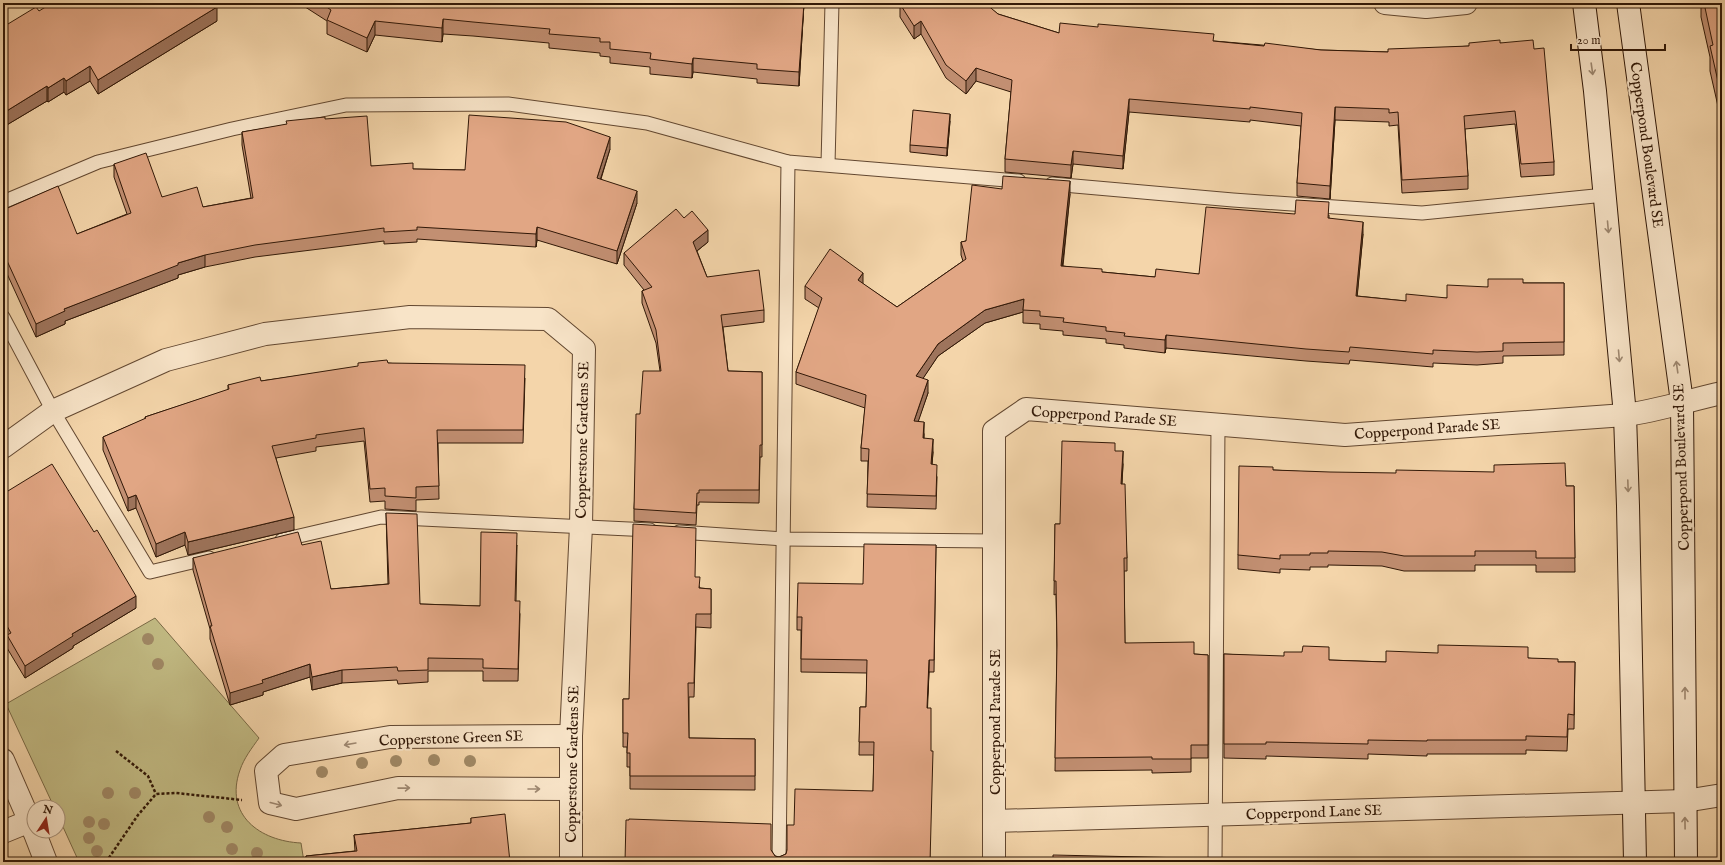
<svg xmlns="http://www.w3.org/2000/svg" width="1725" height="865" font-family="'IM FELL English',serif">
<rect width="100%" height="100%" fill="#f4d5aa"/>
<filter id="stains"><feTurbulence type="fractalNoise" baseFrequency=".005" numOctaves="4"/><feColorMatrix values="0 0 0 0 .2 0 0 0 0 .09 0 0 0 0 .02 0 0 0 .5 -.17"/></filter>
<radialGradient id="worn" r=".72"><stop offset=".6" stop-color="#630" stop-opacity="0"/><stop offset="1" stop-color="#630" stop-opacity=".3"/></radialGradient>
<path fill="#c2bb84" stroke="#7a6a46" d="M155,618L259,738C252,748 244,758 240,770C224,815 260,841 301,843L304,862H79L58,816V807H54L6,704Z"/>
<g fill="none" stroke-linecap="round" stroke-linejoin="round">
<g stroke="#624730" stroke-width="15">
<g id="lane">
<path d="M828,164L832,3"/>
<path d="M1052,184L1233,200L1422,213L1605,195"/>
<path d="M3,202L98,162L232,129L346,105L508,104L647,123L788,162L1019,181"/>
<path d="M3,317L53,411L150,572L209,558"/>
<path d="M679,532L784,539L994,541"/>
<path d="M282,540L381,517L650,530"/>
<path d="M779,862L788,162"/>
<path d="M1215,862L1218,425"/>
</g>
</g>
<g stroke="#624730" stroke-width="24">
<g id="street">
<path d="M1385,3L1426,7L1466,3"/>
<path d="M3,447L53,411L166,360L265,334L410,317L548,319L584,349L581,526L571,736V862"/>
<path d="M3,760L34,831"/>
<path d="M570,789L398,788L296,809L270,803L266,771L284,755L390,737L571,736"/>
<path d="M995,821L1685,801L1722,795"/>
<path d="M34,831L46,862"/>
<path d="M3,832L30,821"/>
<path d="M994,862V431L1026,409L1345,435L1625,415C1658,411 1689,400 1722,393"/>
</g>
</g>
<g stroke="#311807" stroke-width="24">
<g id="secondary">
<path d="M1584,3L1595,91L1625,415L1628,506L1635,862"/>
<path d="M1628,3L1682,402L1686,862"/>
</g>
</g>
<g stroke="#311807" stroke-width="2.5" stroke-dasharray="3 2" stroke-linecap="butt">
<path d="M116,751L148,776L156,794"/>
<path d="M106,862L138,815L156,794L176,793L242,800"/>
</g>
<use href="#lane" stroke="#f8e4c8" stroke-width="13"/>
<use href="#street" stroke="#f8e4c8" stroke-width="22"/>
<use href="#secondary" stroke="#f8e4c8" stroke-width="22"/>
</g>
<g fill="#a08865">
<circle cx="148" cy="639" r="6"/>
<circle cx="158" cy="664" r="6"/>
<circle cx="434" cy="760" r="6"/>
<circle cx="396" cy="761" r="6"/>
<circle cx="470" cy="761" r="6"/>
<circle cx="362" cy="763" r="6"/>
<circle cx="322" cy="772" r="6"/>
<circle cx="108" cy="793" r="6"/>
<circle cx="135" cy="793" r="6"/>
<circle cx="209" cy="817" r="6"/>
<circle cx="89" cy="822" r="6"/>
<circle cx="104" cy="824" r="6"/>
<circle cx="227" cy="827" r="6"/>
<circle cx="89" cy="838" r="6"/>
<circle cx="232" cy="849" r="6"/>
<circle cx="97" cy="851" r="6"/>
<circle cx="257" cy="853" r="6"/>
</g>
<g fill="#c28f72" stroke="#311807">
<path d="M299,3H804L799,86L757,83V79L693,72L692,78L650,74V67L610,63V57L600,56V53L549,48V43L473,36L443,34L442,42L375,35L367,52L327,34V21Z"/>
<path d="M1701,3H1722V124L1710,71V57L1701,17Z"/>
<path d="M900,4H985L998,14L1059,33L1214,41L1321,50L1388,52L1469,46L1500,43L1534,49L1554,162V175L1521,177L1515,124L1465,129L1468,176V189L1402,193L1398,125L1389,126V122L1335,120L1330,199L1297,196V183L1301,126L1250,120V122L1129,112L1123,169L1073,164L1071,178L1005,172V159L1011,92L976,81L966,94L946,78L921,34L914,39L900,17Z"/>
<path d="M39,11L217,21L98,94L90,81L66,95L64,92L48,102L47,101L5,126L3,123V27Z"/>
<path d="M325,119L371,166L413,169L465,170L610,149L601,179L637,203L617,264L537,240L536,247L417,239V242L384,244V241L255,257L205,267L178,275V278L65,321V324L36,337L3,265V210L77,234L127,214L114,177V164L162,197L203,207L251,198L242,145V132Z"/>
<path d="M950,121L947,156L910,152V145Z"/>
<path d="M1002,189L1070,194L1063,266L1102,272L1155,277L1199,274L1295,214L1329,215V218L1363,234L1357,296L1406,301L1447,298L1488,287L1523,283H1564V355L1503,356V363L1477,365L1433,363V367L1350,360L1349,364L1306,361L1166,348L1165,353L1124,348V345L1106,343V339L1063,335V331L1040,329V324L1023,323V312L985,323L938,356L923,378L928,393L918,421L924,434V438L933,452L932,464L937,477L936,509L867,507L868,461H861V448L865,408L796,384V372L819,308L805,299V286L863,284L897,307L963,261L961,255V242L966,241Z"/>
<path d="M684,218L708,242L697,251L707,277L764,310V322L723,327L728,371L762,372V457H760L759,503L699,502V505H697L696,525L634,521V509L640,414L660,371L656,343L642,303V291L644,290L624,265V253Z"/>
<path d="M1721,222H1722V241L1721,236Z"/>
<path d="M388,363L525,378L523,443H438L439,499L416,500V511L385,509V501L370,502L364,441L316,447V451L276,458L294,530L188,555L185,545L156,557L136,508L128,511L103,450V437L145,419V417L228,390V385L261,381Z"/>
<path d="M1115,451L1123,464L1122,484L1127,558V571H1124L1125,643L1194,654L1208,655V758H1191V772L1152,773V770L1055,771L1057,651L1056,594L1054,595L1055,524H1060Z"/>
<path d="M1273,470L1566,486H1574L1575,572H1536V565H1475V571H1404L1382,566L1328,565V567H1310V570L1280,569V573L1238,569V555Z"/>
<path d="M3,494L136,608L73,646V648L25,678L7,648V638L3,631Z"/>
<path d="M386,513L420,604L480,606L517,545L516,601L520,614L518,681H483V671H428V682L398,684L397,680L342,683L312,690L310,677L263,692V695L230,705L210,639V629L193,570V558L302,545L331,589L388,584Z"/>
<path d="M936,545L934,672H929L927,708L930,862H625L771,850L775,856L779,857L786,854L794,825L873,791L874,755H859L860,707H866L867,673L801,672V630H797V617L863,584Z"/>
<path d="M695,577L700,588L711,589V628L696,627L694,697H689V738L755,739V790L630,789V767H627V747H623V699H629Z"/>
<path d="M1224,654L1329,660L1386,662L1528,658L1558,662H1575L1574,729H1568L1567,751L1526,750V754H1427V756L1368,754V759L1266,756V759L1224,758Z"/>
<path d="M471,818L510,862H306V856L355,851L354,835L471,823Z"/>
</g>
<g fill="#9e745c" stroke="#311807">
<path d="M804,3L799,86V72Z"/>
<path d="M217,7V21L98,94V80Z"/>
<path d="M443,19V34L442,42V28Z"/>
<path d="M375,21V35L367,52V38Z"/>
<path d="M921,21V34L914,39V26Z"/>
<path d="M693,58V72L692,78V64Z"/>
<path d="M90,66V81L66,95V81Z"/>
<path d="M976,68V81L966,94V81Z"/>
<path d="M64,78V92L48,102V88Z"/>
<path d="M47,86V101L5,126V112Z"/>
<path d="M1129,99V112L1123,169V156Z"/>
<path d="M1335,107V120L1330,199V186Z"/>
<path d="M950,114V121L947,156V148Z"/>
<path d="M610,137V149L597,190V178Z"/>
<path d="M1073,151V164L1071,178V165Z"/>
<path d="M1070,181V194L1061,278V266Z"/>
<path d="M637,191V203L617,264V251Z"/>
<path d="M1363,222V234L1356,309V296Z"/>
<path d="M537,227V240L536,247V234Z"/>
<path d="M708,230V242L693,254V242Z"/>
<path d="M205,255V267L178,275V278L65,321V324L36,337V324L64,309L178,263Z"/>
<path d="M863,273V286L858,280Z"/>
<path d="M1024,299L1023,312L985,323L938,356L916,389V376L938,344L985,310Z"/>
<path d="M1166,335V348L1165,353V340Z"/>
<path d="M928,380V393L914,434V421Z"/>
<path d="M924,422V434L923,451V438Z"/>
<path d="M933,439V452L931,477V464Z"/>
<path d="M1123,451V464L1121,497V484Z"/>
<path d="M136,495V508L128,511V498Z"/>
<path d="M294,517V530L188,555V542Z"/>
<path d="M185,532V545L156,557V544Z"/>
<path d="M136,596V608L73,646V648L25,678V666L72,634Z"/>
<path d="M929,660V672L927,721V708Z"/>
<path d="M310,664V677L263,692V695L230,705V693L262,680Z"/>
<path d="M342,670V683L312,690V677Z"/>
</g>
<g fill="#e1a684" stroke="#311807">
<path d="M52,3H215L217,7L98,80L90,66L66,81L64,78L48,88L47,86L5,112L3,108V27L36,7L39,11Z"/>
<path d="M321,3H804L799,72L757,69V64L693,58L692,64L650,59L651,53L610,49V42H600V38L549,34L550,29L473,22L443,19L442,28L375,21L367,38L327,20L331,10Z"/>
<path d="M901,3H985L998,14L1059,33L1060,23L1098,27V24L1214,34L1213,41L1264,46L1265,43L1321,50L1388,52V49L1469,46V43L1500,40V43L1533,40L1534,49L1544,48L1554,162L1521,164L1515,111L1464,116L1468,176L1402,180L1398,112L1389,113V109L1335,107L1330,186L1297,183L1302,113L1250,107V109L1129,99L1123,156L1073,151L1071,165L1005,159L1012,80L976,68L966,81L946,65L921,21L914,26L900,4Z"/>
<path d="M1704,3H1722V99L1710,46L1713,45Z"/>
<path d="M913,110L950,114L947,148L910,145Z"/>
<path d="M469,115L566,122L610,137L597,178L637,191L617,251L537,227L536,234L417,227V230L384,232V228L255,245L205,255L178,263V265L64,309L65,311L36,324L3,252V210L58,186L77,234L131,213L114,164L146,153L162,197L197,187L203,207L253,198L242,132L287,124L286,121L325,117V119L367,116L371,166L413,163V169L465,170Z"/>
<path d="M1003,176L1070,181L1061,266L1102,269V272L1155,277L1156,269L1199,274L1206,207L1295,214L1296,200L1329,202L1328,218L1363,222L1356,296L1406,301V294L1447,298V285L1488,287V279H1523V283H1564V342L1503,343V351L1477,352L1433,350V354L1350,347L1349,352L1306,349L1166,335L1165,340L1124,336L1125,333L1106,331V327L1063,322L1064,318L1040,316V311L1023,310L1024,299L985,310L938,344L916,376L928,380L914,421L924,422L923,438L933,439L931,464L937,465L936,496L867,494L869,449L861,448L866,395L796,372L822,298L805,286L830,249L863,273L858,280L897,307L966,259L961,242L966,241L972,185L1002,189Z"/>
<path d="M676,209L684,218L692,211L708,230L693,242L707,277L759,270L764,310L721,315L728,371L762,372V445H760L759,490H699V493H697L696,513L634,509L636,414H640L643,371H661L656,330L642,291L652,287L624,253Z"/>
<path d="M387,360L388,363L525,365L523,430H437L439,486L416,487V498L385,496V488L370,489L364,428L316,435V438L272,446L294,517L188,542L185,532L156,544L136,495L128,498L103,437L146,418L145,417L229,389L228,385L260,377L261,381L358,366V363Z"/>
<path d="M1062,441L1115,443V451H1123L1121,484H1125L1127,558H1124L1125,643L1194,642V654L1208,655V745H1191V759H1152V757L1055,758L1057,645L1056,581H1054L1055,524H1060Z"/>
<path d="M1565,463L1566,486H1574L1575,558H1536V551H1475V556H1404L1382,552L1328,551V553H1310V555H1280V559L1238,555L1239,466L1273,467V470L1330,472L1396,473V470L1494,472V465Z"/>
<path d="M52,464L94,532L97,530L136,596L72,634L73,636L25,666L7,635L11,633L3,619V494Z"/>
<path d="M386,513L417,514L420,604L480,606L481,532L517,533L515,601H520L518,669L483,668V659L428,658V670L398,671L397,667L342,670L312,677L310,664L262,680L263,683L230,693L210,626H212L193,558L298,532L302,545L321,541L331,589L389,584Z"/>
<path d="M633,524L696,528L695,577H700L699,588L711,589V614H696L694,683H688L689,738L755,739V776H630V753H627L628,733H623V699H629Z"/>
<path d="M864,544L936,545L934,660H929L927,708H931V751H933L930,862H625L626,820H629V819L771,824V850L775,856L779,857L786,854L787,850V825H794L795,789L873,791L874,742H859L860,707H866L867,660L801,659L802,617H797L798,583L863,584Z"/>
<path d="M1438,645L1528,647V658L1558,659V662H1575L1574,715L1568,714L1567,737L1526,736V740H1427V741L1368,740V744L1266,742V744H1224V654L1284,656V652H1302L1303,646L1329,647V660L1386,662V651L1438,653Z"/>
<path d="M505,814L510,862H307L306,856L357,851L354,835L471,823V818Z"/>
<path d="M1053,855L1189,858L1188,862H1053Z"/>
<rect x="1484" y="860" width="84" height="2"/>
</g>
<defs><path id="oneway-shaft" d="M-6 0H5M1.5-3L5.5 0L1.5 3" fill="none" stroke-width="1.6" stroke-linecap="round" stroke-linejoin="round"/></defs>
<g stroke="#9e8871">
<use href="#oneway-shaft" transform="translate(1592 69) rotate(82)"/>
<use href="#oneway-shaft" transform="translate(1608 227) rotate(85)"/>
<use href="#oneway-shaft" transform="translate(1619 356) rotate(85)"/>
<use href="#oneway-shaft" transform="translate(1677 367) rotate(-98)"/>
<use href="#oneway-shaft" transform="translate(1628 486) rotate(88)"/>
<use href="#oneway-shaft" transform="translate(1685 693) rotate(-90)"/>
<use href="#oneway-shaft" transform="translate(350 744) rotate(170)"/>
<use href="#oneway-shaft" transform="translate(404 788) rotate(-1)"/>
<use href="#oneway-shaft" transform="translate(534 789)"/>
<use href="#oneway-shaft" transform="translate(276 804) rotate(15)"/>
<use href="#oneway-shaft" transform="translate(1685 823) rotate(-91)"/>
</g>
<g text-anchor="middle" stroke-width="4" stroke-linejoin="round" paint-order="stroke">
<g font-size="15" fill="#311807" stroke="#f8e4c8">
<text transform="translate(1647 145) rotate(82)" y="5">Copperpond Boulevard SE</text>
<text transform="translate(1104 416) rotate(4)" y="5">Copperpond Parade SE</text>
<text transform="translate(1427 429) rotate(-4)" y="5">Copperpond Parade SE</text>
<text transform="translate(582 440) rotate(-89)" y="5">Copperstone Gardens SE</text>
<text transform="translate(1681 467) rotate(-92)" y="5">Copperpond Boulevard SE</text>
<text transform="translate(995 722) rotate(-90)" y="5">Copperpond Parade SE</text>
<text transform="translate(451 738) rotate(-2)" y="5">Copperstone Green SE</text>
<text transform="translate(572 764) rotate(-89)" y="5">Copperstone Gardens SE</text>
<text transform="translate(1314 812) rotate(-2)" y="5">Copperpond Lane SE</text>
</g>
</g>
<rect width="1725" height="865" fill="none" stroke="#f4d5aa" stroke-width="16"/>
<rect x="4" y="4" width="1717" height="857" fill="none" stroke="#311807" stroke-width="2"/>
<rect x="8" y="8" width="1709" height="849" fill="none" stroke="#311807"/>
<g transform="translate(46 819) rotate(12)"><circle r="19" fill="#f8e4c8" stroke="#a8927b"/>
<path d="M0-3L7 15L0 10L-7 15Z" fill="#8f2418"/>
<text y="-6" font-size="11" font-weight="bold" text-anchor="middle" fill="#311807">N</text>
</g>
<path d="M1571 44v6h94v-6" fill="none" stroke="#311807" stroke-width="2"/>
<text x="1577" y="44" font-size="12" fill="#311807" stroke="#f8e4c8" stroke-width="3" paint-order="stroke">20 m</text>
<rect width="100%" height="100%" filter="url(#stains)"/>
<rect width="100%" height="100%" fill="url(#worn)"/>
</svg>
